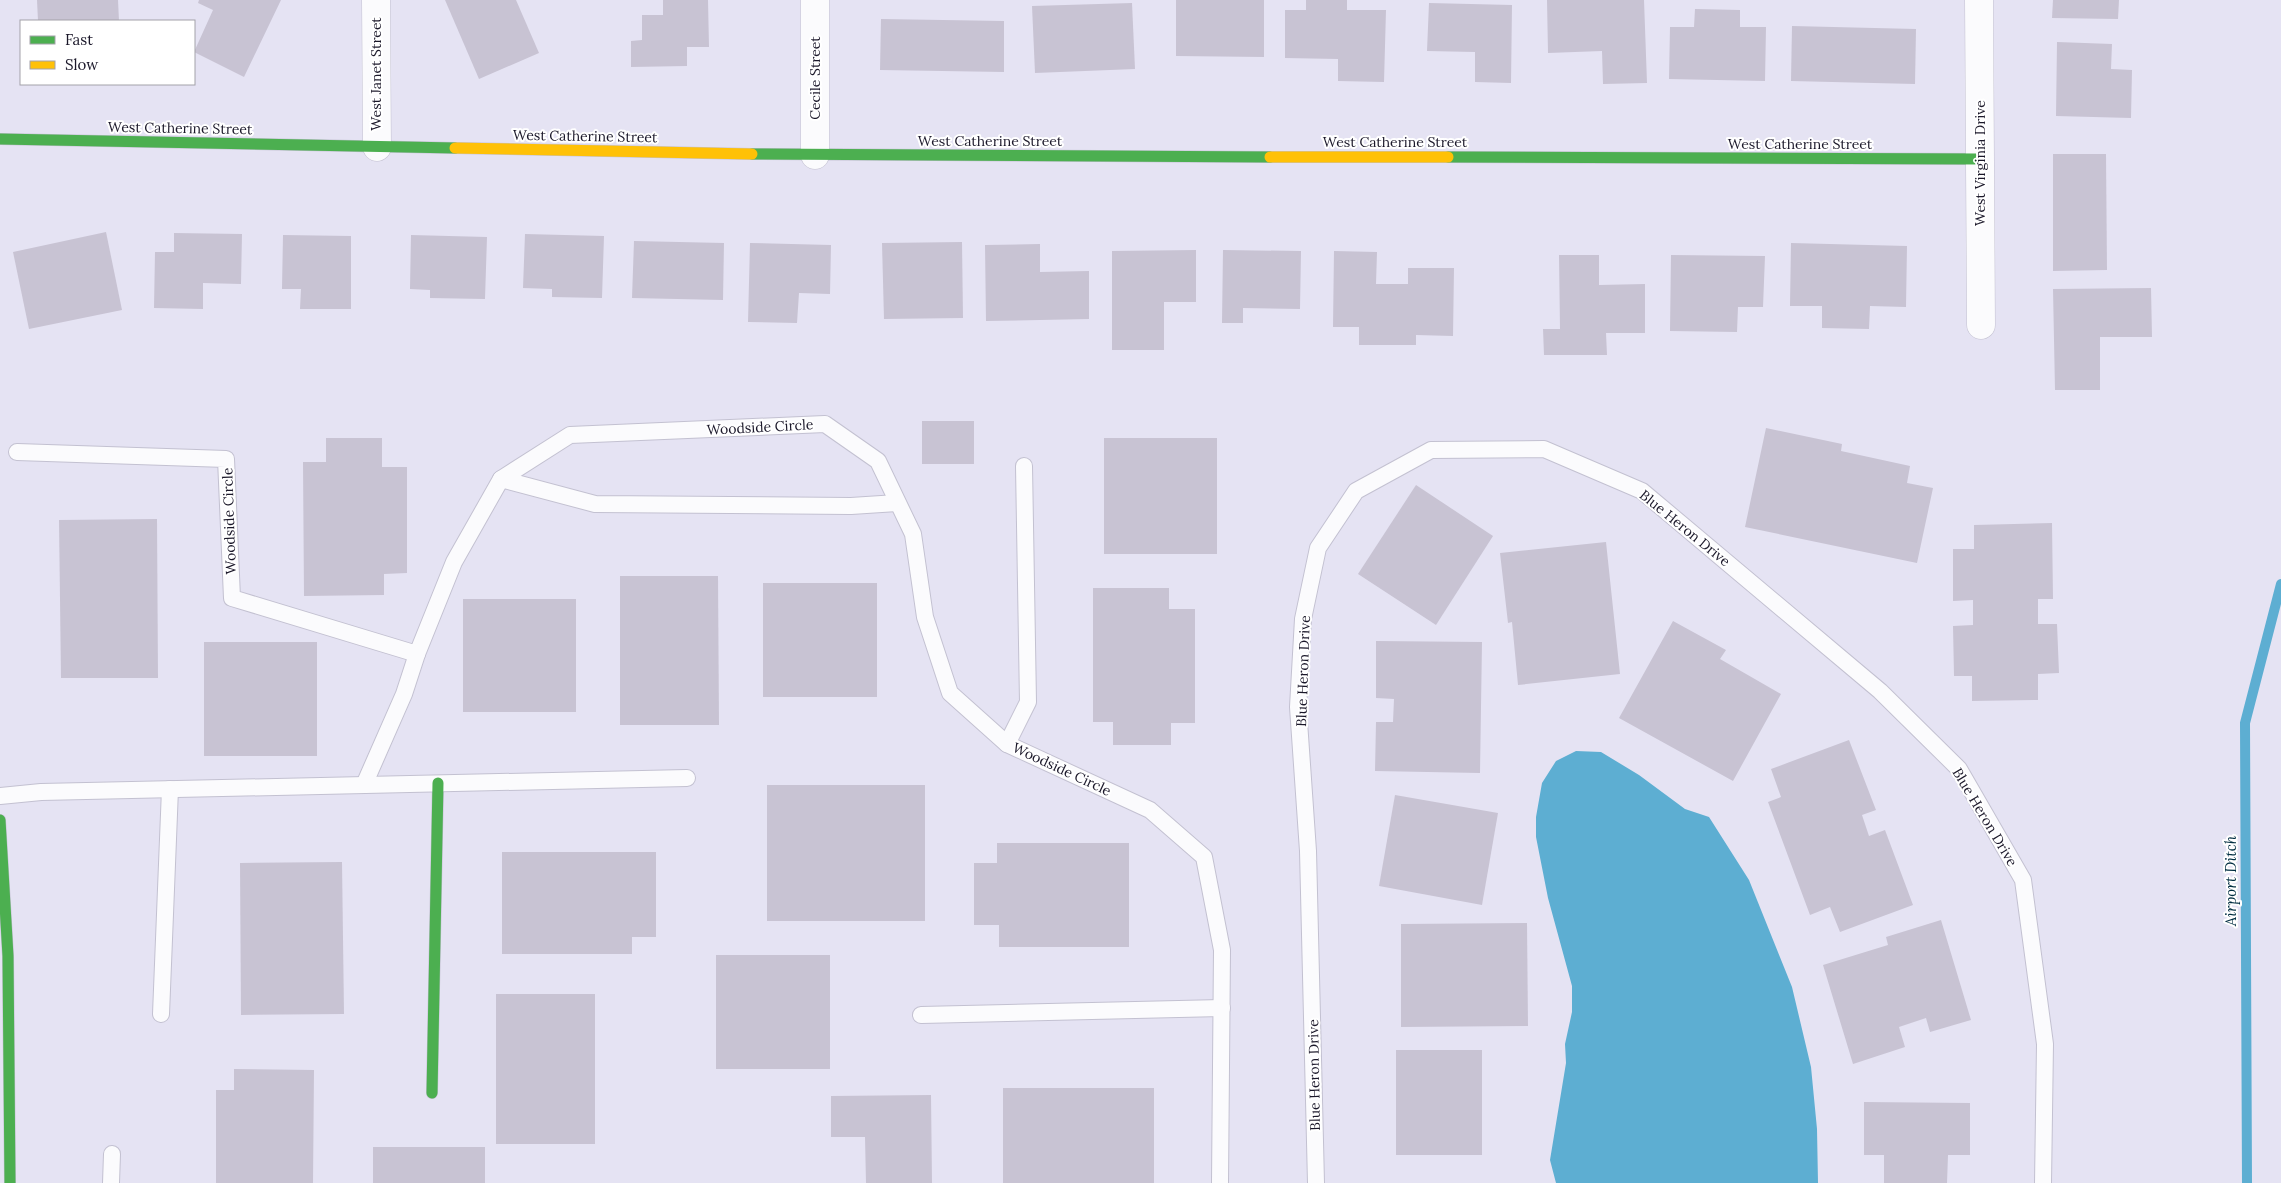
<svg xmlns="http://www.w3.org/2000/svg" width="2281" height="1183" font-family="Lora,serif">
<rect width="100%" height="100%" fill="#e5e3f3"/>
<path fill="#5daed2" d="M1576,751L1601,752L1639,775L1685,809L1709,817L1749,880L1792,987L1811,1067L1817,1129L1818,1183H1556L1550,1160L1566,1063L1565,1044L1572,1012V986L1548,898L1536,837V817L1542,783L1556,761Z"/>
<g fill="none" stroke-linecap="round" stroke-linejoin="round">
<path stroke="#5daed2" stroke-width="10" d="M2247,1183L2245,723L2281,584"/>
</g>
<g fill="#c8c3d3">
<path d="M37,0H118L119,21H38Z"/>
<path d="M199,0H281L244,77L194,52L213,10L198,3Z"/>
<path d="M445,0H516L539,53L479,79Z"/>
<path d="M663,0H708L709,47H687V66L631,67V41L642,40V15H663Z"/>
<path d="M1176,0H1264V57L1176,56Z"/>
<path d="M1306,0H1347V10H1386L1384,82L1338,81V59L1285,58V10H1306Z"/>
<path d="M1547,0H1644L1647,83L1603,84L1602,51L1548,53Z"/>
<path d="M2053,0H2119L2118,19L2052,18Z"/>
<path d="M1132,3L1135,69L1035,73L1032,6Z"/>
<path d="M1429,3L1512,5L1511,83L1475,82V52L1427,51Z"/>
<path d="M1695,9L1740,10V27H1766L1765,81L1669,79L1670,27H1694Z"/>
<path d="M881,19L1004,21V72L880,70Z"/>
<path d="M1792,26L1916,29L1915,84L1791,81Z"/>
<path d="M2057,42L2112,44L2111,69L2132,70L2131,118L2056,116Z"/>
<path d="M2053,154H2106L2107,270L2053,271Z"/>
<path d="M106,232L122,310L29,329L13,252Z"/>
<path d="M174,233L242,234L241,284L203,283V309L154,308L155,252H174Z"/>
<path d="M525,234L604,236L602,298L552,297V289L523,288Z"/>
<path d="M283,235L351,236V309H300L301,289H282Z"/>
<path d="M411,235L487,237L485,299L430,298V290L410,289Z"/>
<path d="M634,241L724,243L723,300L632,298Z"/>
<path d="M962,242L963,318L884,319L882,243Z"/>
<path d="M750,243L831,245L830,294L799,293L797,323L748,322Z"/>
<path d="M1791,243L1907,246L1906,307L1870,306L1869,329L1822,328V306H1790Z"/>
<path d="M1040,244V272L1089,271V319L986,321L985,245Z"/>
<path d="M1196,250V302H1164V350H1112V251Z"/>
<path d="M1223,250L1301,251L1300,309L1243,308V323H1222Z"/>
<path d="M1334,251L1377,252L1376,284H1408V268H1454L1453,336L1416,335V345H1359V327H1333Z"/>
<path d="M1559,255H1599V285L1645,284V333H1606L1607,355H1544L1543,329H1560Z"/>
<path d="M1671,255L1765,256L1763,307H1738L1737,332L1670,331Z"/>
<path d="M2151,288L2152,337H2100V390H2055L2053,289Z"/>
<rect x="922" y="421" width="52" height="43"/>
<path d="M1766,428L1842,444L1841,451L1910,466L1907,483L1933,488L1917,563L1745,527Z"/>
<path d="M326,438H382V467H407V573L384,574V595L304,596L303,462H326Z"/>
<rect x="1104" y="438" width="113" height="116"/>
<path d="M1416,485L1493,536L1436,625L1358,574Z"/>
<path d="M157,519L158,678H61L59,520Z"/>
<path d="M2052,523L2053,599H2038V624H2057L2059,673L2038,674V700L1972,701V676H1954L1953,626L1973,625V600L1953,601V549H1974V525Z"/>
<path d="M1606,542L1620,674L1518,685L1512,622L1508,623L1500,553Z"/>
<path d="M620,576H718L719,725H620Z"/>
<rect x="763" y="583" width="114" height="114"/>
<path d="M1093,588H1169V609H1195V723H1171V745H1113V722H1093Z"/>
<rect x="463" y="599" width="113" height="113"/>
<path d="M1673,621L1726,650L1720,659L1781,694L1733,781L1619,718Z"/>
<path d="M1376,641L1482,642L1480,773L1375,771L1376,722H1393L1394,699L1376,698Z"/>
<rect x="204" y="642" width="113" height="114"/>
<path d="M1849,740L1876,810L1862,815L1869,836L1885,830L1913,905L1840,932L1830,907L1810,915L1768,802L1781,797L1771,769Z"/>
<rect x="767" y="785" width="158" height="136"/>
<path d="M1395,795L1498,813L1482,905L1379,886Z"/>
<path d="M997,843H1129V947H999V925H974V863H997Z"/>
<path d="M502,852H656V937H632V954H502Z"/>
<path d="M342,862L344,1014L241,1015L240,863Z"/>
<path d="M1941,920L1971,1020L1930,1032L1926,1018L1899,1027L1905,1047L1853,1064L1823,965L1888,945L1886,937Z"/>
<path d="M1527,923L1528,1026L1401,1027V924Z"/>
<rect x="716" y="955" width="114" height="114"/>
<rect x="496" y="994" width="99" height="150"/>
<rect x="1396" y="1050" width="86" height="105"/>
<path d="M234,1069L314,1070L313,1183H216V1090H234Z"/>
<rect x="1003" y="1088" width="151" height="95"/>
<path d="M931,1095L932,1183H866L865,1137H831V1096Z"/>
<path d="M1864,1102L1970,1103V1155H1948L1947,1183H1884V1155H1864Z"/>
<rect x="373" y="1147" width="112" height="36"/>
</g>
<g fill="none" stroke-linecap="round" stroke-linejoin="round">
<g stroke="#c3c1d1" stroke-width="18">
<g id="lane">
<path d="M17,452L226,459L232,598L417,654L454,562L501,479L570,435L825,424L878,461L913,534L925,617L950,693L1007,744L1150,810L1204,857L1222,950L1220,1183"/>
<path d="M501,479L595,504L851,506L897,503"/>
<path d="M1007,744L1028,702L1024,466"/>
<path d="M364,785L404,694L417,654"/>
<path d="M0,796L41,792L687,778"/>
<path d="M161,1014L170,789"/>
<path d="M921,1015L1222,1008"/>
<path d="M111,1183L112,1154"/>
<path d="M1316,1183L1308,851L1298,707L1303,619L1318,548L1356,491L1431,450L1544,449L1642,491L1880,691L1959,769L2023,880L2045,1044L2043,1183"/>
</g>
</g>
<g stroke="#c3c1d1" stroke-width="29">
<g id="street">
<path d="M376,0L377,147"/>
<path d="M815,0V155"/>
<path d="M1979,0L1981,325"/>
</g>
</g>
<g stroke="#c3c1d1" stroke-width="12">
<g id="fast">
<path d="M0,139L455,148"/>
<path d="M752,154L1270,157"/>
<path d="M1448,157L1980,159"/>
<path d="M0,820L8,956L10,1183"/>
<path d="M432,1093L438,783"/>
</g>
</g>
<g stroke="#c3c1d1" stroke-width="12">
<g id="slow">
<path d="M455,148L752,154"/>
<path d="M1270,157H1448"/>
</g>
</g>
<use href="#lane" stroke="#fbfbfd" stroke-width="16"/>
<use href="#street" stroke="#fbfbfd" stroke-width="28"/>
<use href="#fast" stroke="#4caf50" stroke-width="11"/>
<use href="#slow" stroke="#ffc107" stroke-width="11"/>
</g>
<g text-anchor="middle" stroke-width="4" stroke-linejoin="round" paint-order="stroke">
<g font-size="14" fill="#1a1729" stroke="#fff">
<text transform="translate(376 74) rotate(-90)" y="5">West Janet Street</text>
<text transform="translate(815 78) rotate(-90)" y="5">Cecile Street</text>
<text transform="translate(180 128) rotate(1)" y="5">West Catherine Street</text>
<text transform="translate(585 136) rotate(1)" y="5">West Catherine Street</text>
<text x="990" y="146">West Catherine Street</text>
<text x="1395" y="147">West Catherine Street</text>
<text x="1800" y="149">West Catherine Street</text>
<text transform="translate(1980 163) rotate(-90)" y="5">West Virginia Drive</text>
<text transform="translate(760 427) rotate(-3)" y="5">Woodside Circle</text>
<text transform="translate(229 521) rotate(-92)" y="5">Woodside Circle</text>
<text transform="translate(1685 528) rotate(39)" y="5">Blue Heron Drive</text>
<text transform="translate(1303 671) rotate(-88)" y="5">Blue Heron Drive</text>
<text transform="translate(1062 769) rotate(25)" y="5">Woodside Circle</text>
<text transform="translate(1985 817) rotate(59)" y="5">Blue Heron Drive</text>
<text transform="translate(1314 1075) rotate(-91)" y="5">Blue Heron Drive</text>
</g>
<g font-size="15" font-style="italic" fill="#002e41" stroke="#fff">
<text transform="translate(2231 881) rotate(-90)" y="5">Airport Ditch</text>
</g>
</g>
<rect x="20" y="20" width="175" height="65" fill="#ffffff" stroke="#a3a2a9"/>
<rect x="30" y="36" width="25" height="8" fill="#4caf50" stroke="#a3a2a9"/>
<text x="65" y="45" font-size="15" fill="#1a1729">Fast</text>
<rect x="30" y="61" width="25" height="8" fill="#ffc107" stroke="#a3a2a9"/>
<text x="65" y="70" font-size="15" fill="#1a1729">Slow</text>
</svg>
